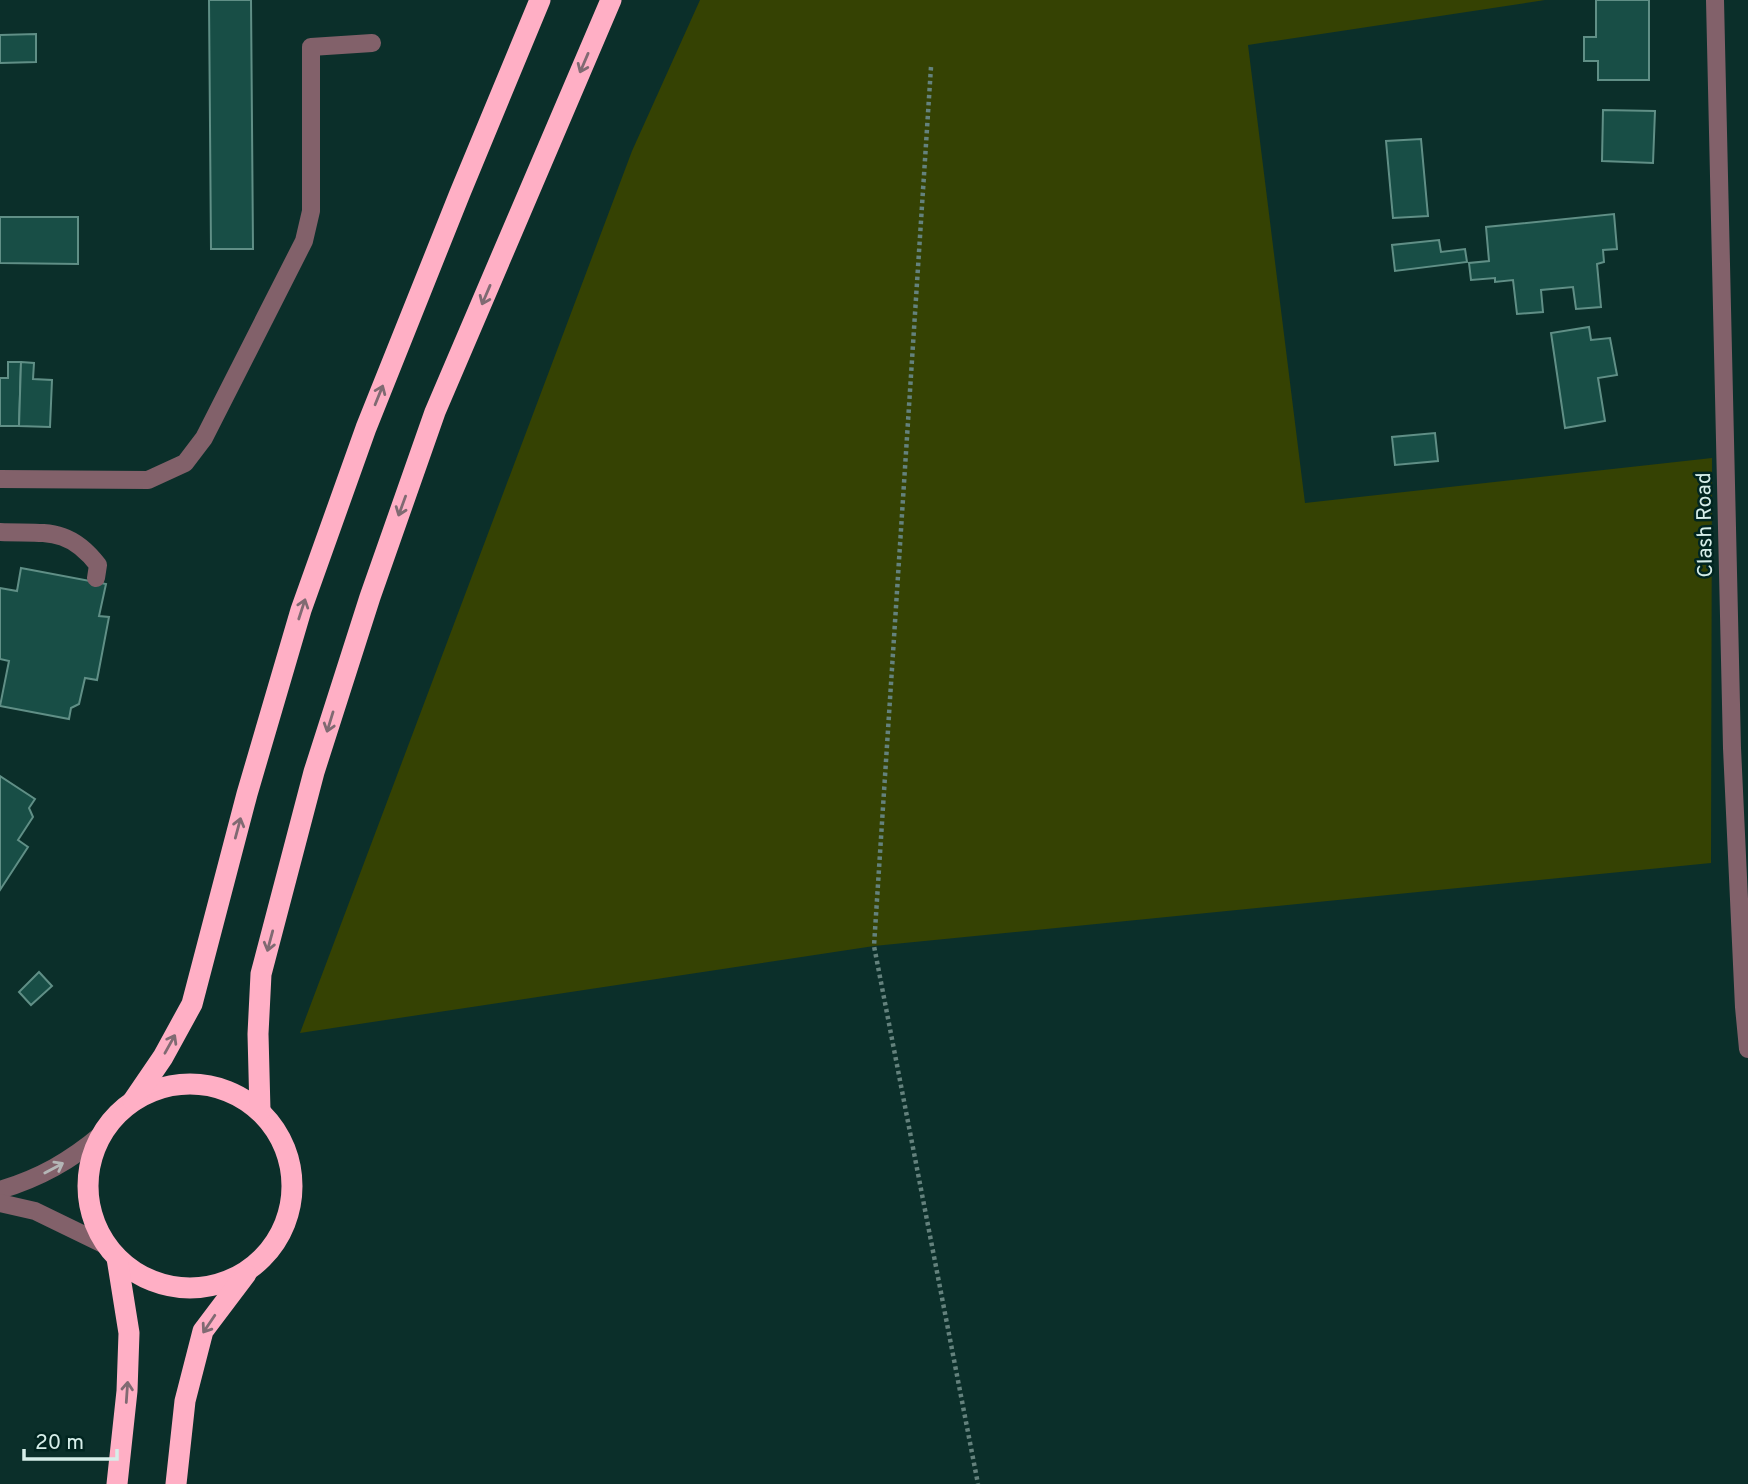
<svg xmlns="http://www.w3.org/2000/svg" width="1748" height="1484" font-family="Overpass,sans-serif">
<rect width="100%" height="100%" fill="#0b2f2a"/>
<path fill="#354203" d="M700,0H1545L1248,45L1305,503L1712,458L1711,863L874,946L300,1033L632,151Z"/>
<g fill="#184e46" stroke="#608f86" stroke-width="2">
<path d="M209,0H251L253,249H211Z"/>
<path d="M1596,0H1649V80H1598V61H1584V37H1596Z"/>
<path d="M36,34V62L0,63V35Z"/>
<path d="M1603,110L1655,111L1653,163L1602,161Z"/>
<path d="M1421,139L1428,216L1393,218L1386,141Z"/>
<path d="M1614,214L1617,249L1603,250L1604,262L1597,264L1601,307L1576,309L1573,287L1541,290L1543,312L1517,314L1513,280L1495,282V278L1471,280L1469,263L1489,261L1486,227Z"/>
<path d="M0,217H78V264L0,263Z"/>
<path d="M1439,240L1441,252L1465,249L1467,262L1395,271L1392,245Z"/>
<path d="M1589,327L1591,340L1610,338L1617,375L1598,378L1605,421L1565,428L1551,333Z"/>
<path d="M8,362H21L19,426H0V378H8Z"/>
<path d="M21,362L34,363L33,379L52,380L50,427L19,426Z"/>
<path d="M1435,433L1438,461L1395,465L1392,437Z"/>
<path d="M21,568L106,584L99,616L109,617L97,680L85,678L79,704L71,708L69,719L0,706L9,661L0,659V588L17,591Z"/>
<path d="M0,776L35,799L29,808L33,817L18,840L28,847L0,890Z"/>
<path d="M39,972L52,986L31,1005L19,992Z"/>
</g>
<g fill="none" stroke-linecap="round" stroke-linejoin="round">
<path stroke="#64827d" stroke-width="4.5" stroke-dasharray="3.5 3.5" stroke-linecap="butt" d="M931,67L874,946L978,1484"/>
<g stroke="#82616a" stroke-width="18">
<path d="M1715,0L1732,748L1744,1007L1748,1049"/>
<path d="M0,479L148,480L185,463L204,438L304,241L311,211V47L372,43"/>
<path d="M0,532C45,534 68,526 98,565L96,578"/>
<path d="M0,1190C40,1178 70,1161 102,1134"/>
<path d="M0,1203L35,1211L105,1245"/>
</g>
<g stroke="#ffafc5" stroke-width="21">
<circle cx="190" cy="1186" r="102"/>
<path d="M133,1101L163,1057L192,1004L247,794L301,610L366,428L460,193L540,0"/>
<path d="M260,1111L258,1034L261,974L314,772L370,597L435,412L611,0"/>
<path d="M117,1484L127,1391L129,1333L117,1258"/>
<path d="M176,1484L185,1401L203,1331L246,1274"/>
</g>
</g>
<defs><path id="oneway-shaft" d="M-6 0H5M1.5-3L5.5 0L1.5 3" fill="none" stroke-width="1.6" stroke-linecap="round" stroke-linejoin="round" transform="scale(1.75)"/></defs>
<g stroke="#806a72">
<use href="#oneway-shaft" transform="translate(584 63) rotate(113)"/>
<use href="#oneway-shaft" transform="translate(486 295) rotate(113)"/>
<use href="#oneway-shaft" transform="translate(379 395) rotate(-68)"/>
<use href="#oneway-shaft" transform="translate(402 506) rotate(110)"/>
<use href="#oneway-shaft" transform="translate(302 609) rotate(-72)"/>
<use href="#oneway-shaft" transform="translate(330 722) rotate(107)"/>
<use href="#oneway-shaft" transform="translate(238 828) rotate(-75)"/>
<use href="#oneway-shaft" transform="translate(270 941) rotate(105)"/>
<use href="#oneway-shaft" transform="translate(170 1044) rotate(-61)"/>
<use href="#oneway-shaft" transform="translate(209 1324) rotate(124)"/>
<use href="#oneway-shaft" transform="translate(127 1392) rotate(-86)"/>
</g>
<use stroke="#b4b6b6" href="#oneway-shaft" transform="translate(54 1168) rotate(-28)"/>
<g text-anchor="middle" stroke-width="5" stroke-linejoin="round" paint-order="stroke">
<g font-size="21" fill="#d6eee9" stroke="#012520">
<text transform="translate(1704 525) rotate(-91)" y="7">Clash Road</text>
</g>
</g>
<path d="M24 1449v10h93v-10" fill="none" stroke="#d6eee9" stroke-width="3.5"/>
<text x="35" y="1449" font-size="21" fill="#d6eee9" stroke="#012520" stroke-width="5" paint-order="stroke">20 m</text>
</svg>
